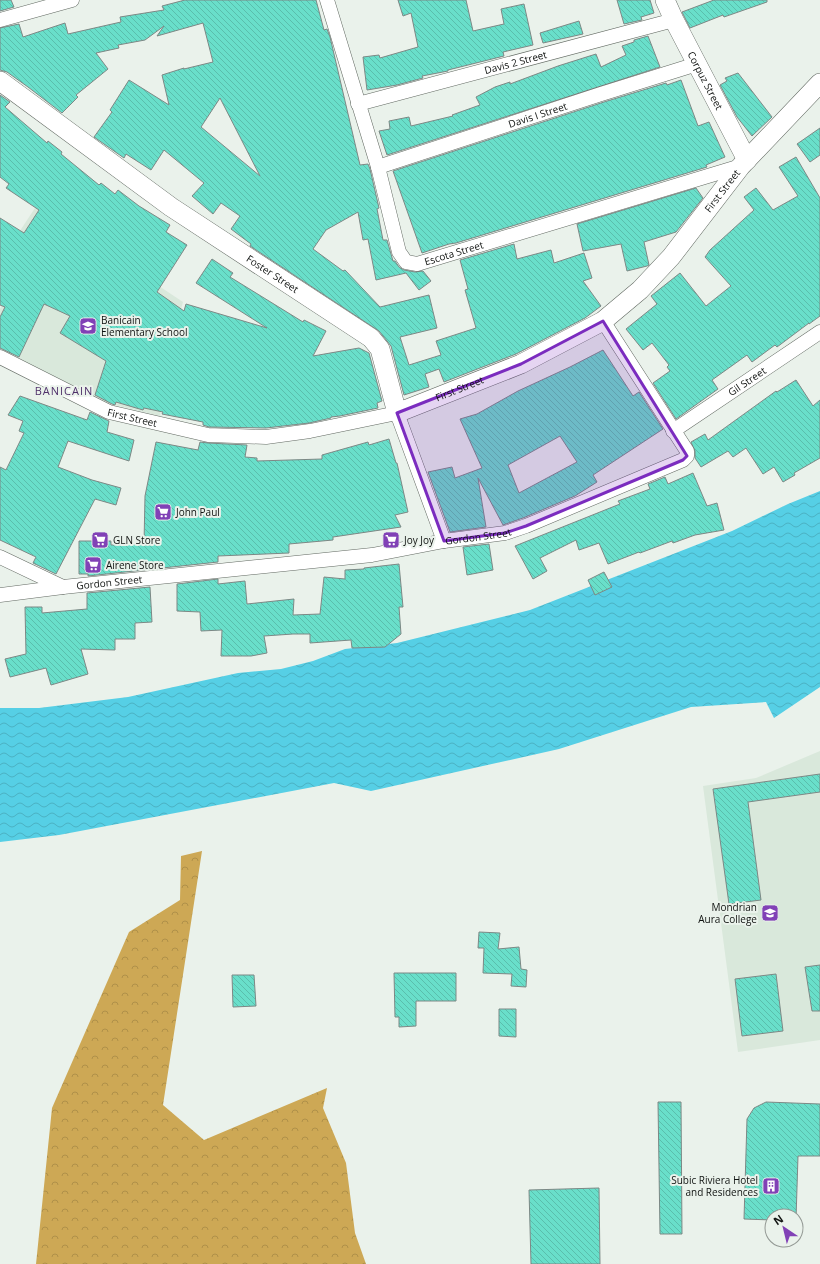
<svg xmlns="http://www.w3.org/2000/svg" width="820" height="1264" font-family="'Open Sans',sans-serif">
<defs>
<pattern id="forest-crowns" width="20" height="18" patternUnits="userSpaceOnUse"><rect width="20" height="18" fill="#cda855"/><path d="M2 6a3 3 0 1 1 6 0M12 15a3 3 0 1 1 6 0" fill="none" stroke="#af9049"/></pattern>
<pattern id="water-waves" width="16" height="10" patternUnits="userSpaceOnUse"><rect width="16" height="10" fill="#56cfe5"/><path d="M0 5q4-4 8 0t8 0" fill="none" stroke="#4ab1c3"/></pattern>
<pattern id="building-back-hatch" width="6" height="6" patternUnits="userSpaceOnUse"><rect width="6" height="6" fill="#69dfca"/><path d="M-1 5l2 2M0 0l6 6M5-1l2 2" fill="none" stroke="#5abeac"/></pattern>
</defs>
<rect width="100%" height="100%" fill="#eaf2eb"/>
<g fill="#d9e8db">
<path d="M37,205L183,302L172,343L160,416L107,403L0,353V309L14,280L4,255Z"/>
<path d="M820,751V1040L738,1052L703,786L756,778Z"/>
</g>
<path fill="url(#forest-crowns)" d="M202,851L163,1105L204,1140L327,1088L323,1108L346,1163L355,1233L366,1264H36L52,1108L129,932L180,900L181,856Z"/>
<path fill="url(#water-waves)" d="M820,491V687L774,718L766,702L691,707L559,749L371,791L334,783L59,835L0,842V708H39L128,697L238,673L281,669L313,661L345,649L397,643L530,610L732,531L788,504Z"/>
<g fill="url(#building-back-hatch)" stroke="#7d8885" fill-rule="evenodd">
<path d="M0,0H11L14,7L0,11Z"/>
<path d="M185,0H316L324,30L327,29L330,37L360,165L368,164L370,169L379,208L377,209L383,240H387L393,261H395L399,267L404,270L415,272L423,271L431,281L419,290L406,273L376,280L368,239L363,240L358,212L326,230L313,249L343,271L345,270L380,307L429,295L437,328L400,337L409,365L441,355L436,341L476,328L465,290L468,289L460,260L514,244L517,259L551,250L554,263L584,253L592,278L583,281L601,306L585,318L516,354L444,382L439,369L425,374L429,387L404,395L391,346L379,331L250,246L251,244L231,229L240,216L221,203L213,214L192,196L204,183L164,150L151,170L126,154L124,158L94,137L112,112L110,110L129,80L169,105L162,75L184,68V69L213,62L203,23L157,36L164,26L145,40L118,45L119,48L96,53L108,69L76,95L78,97L62,113L28,87L7,72L0,70V28L19,24L23,37L65,23L68,34L121,22L120,17L164,10L162,6ZM220,98L260,176L201,127Z"/>
<path d="M398,0H466L473,31L504,24L501,9L524,4L533,45L503,52L504,56L448,70V71L422,76L423,78L397,85L367,90L363,57L379,55L380,58L418,47L411,13L403,16Z"/>
<path d="M617,0H650L654,13L641,17L642,20L624,24Z"/>
<path d="M714,0H767V2L724,17L723,15L690,28L682,12Z"/>
<path d="M579,21L583,34L543,43L540,33Z"/>
<path d="M648,36L660,67L387,155L379,131L390,129L389,121L409,117L411,126L453,116L452,115L480,105L476,97L495,87L510,82V84L558,66L596,54L601,67L626,55L622,46L634,42V40Z"/>
<path d="M738,73L772,117L752,136L737,117L720,85L727,81L725,78Z"/>
<path d="M681,80L698,126L709,122L725,157L706,165L707,167L456,243L449,244L422,253L393,171L604,102L666,83L667,85Z"/>
<path d="M0,95L10,102L5,107L47,143L48,141L62,152L61,154L99,185L101,183L115,194L118,190L139,206L170,225L166,232L187,245L157,292L184,311L186,304L267,328L196,283L212,259L233,273L230,277L303,322L304,320L326,331L313,356L359,348L369,353L382,401L377,403L378,408L340,416L331,417V418L309,423L266,428L209,427L203,425V422L162,414L163,412L144,408L143,410L116,402L115,405L112,404L95,395L106,361L60,333L70,316L44,304L19,357L0,348V317L5,307L0,305V218L24,233L39,210L6,188L9,184L0,177Z"/>
<path d="M820,128V155L810,162L797,144Z"/>
<path d="M796,157L820,198V316L809,324V323L777,347L775,345L752,362L747,355L712,380L718,389L676,419L653,383L670,371L667,367L669,365L652,343L643,350L626,329L657,304L651,296L680,273L706,306L731,286L705,257L710,250L754,210L744,197L756,188L773,210L798,196L779,167Z"/>
<path d="M696,188L703,198L676,232L644,242L649,265L647,266L627,271L621,244L583,251L577,224Z"/>
<path d="M603,350L633,396L639,392L663,429L593,475L597,482L575,496L523,518L503,525L478,478L486,527L450,532L428,472L452,467L455,478L482,468L460,419L477,414L518,391L570,367ZM560,436L577,462L519,493L508,465Z"/>
<path d="M796,380L813,406L820,400V458L794,473L795,475L783,482L774,467L763,474L746,448L733,457L728,451L701,467L695,458V451L691,442L705,434L708,440L776,391L777,392Z"/>
<path d="M20,396L87,420L90,412L109,421L107,432L134,440L129,461L68,441L58,467L92,480L121,488L116,505L95,499L56,574L33,563L36,557L0,540V467L6,470L24,433L19,431L23,421L8,415Z"/>
<path d="M389,439L396,463H397L408,512L395,515L401,527L333,537V540L289,544V553L218,556V562L88,576V574H79V541H111V545L144,544L145,496L156,442L198,450L200,442L208,443L247,445L245,457L257,458V461L322,459V455L368,442L369,445Z"/>
<path d="M693,473L707,506L717,503L724,530L695,535L673,543L672,541L640,553L639,552L608,564L599,543L579,550L576,540L540,558L547,571L533,579L515,546L620,504L618,501L650,489L648,484L665,477L668,484Z"/>
<path d="M489,544L493,570L467,575L463,547Z"/>
<path d="M399,564L403,607H399L401,634L385,647L352,648L351,640L310,643V634H293L264,636L267,653L251,656H221L222,630L201,631L200,612L177,611V584L218,579V584L245,581L247,604L294,599L293,615L320,614L324,577L345,579V570L364,569V568Z"/>
<path d="M604,572L612,587L595,595L588,580Z"/>
<path d="M150,587L152,622L135,623V639H115V650L81,649L88,674L51,685L46,668L10,677L5,659L26,654L25,607H42V613L87,609V593Z"/>
<path d="M820,774V792L748,802L761,900L729,904L713,789Z"/>
<path d="M479,932L500,933L498,949L519,947L521,969L527,970L526,987L511,986L512,974L483,973L484,948H478Z"/>
<path d="M820,965V1011H812L805,967Z"/>
<path d="M394,973H456V1001H416V1026L399,1027V1017H395Z"/>
<path d="M776,974L783,1031L742,1036L735,979Z"/>
<path d="M232,975H254L256,1006L233,1007Z"/>
<path d="M499,1009H516V1037L499,1036Z"/>
<path d="M658,1102H681L682,1234H660Z"/>
<path d="M766,1102L820,1104V1156H798L796,1219V1216H772V1220L744,1219L747,1119L754,1108Z"/>
<path d="M599,1188L600,1264H531L529,1190Z"/>
</g>
<g fill="none" stroke-linecap="round" stroke-linejoin="round">
<g stroke="#626962" stroke-width="15">
<g id="street">
<path id="s1" d="M327,0L378,167L399,252L406,262L417,264L741,166"/>
<path d="M0,20L72,0"/>
<path id="s2" d="M358,104L674,20"/>
<path id="s3" d="M378,167L601,94L697,64"/>
<path id="s4" d="M0,357L109,412L208,435L266,437L310,431L397,413L444,541"/>
<path id="s5" d="M673,431L820,332"/>
<path d="M0,557L63,587"/>
<path id="s6" d="M0,595L63,587L372,555L444,541L505,533L526,526L683,460L687,456V451L603,321"/>
</g>
</g>
<g stroke="#626962" stroke-width="20">
<g id="secondary">
<path id="s7" d="M665,0L674,20L747,160"/>
<path id="s8" d="M0,81L171,207L371,338L380,349L397,413L521,364L603,321L640,290L671,257L741,166L820,83"/>
</g>
</g>
<use href="#street" stroke="#fff" stroke-width="14"/>
<use href="#secondary" stroke="#fff" stroke-width="19"/>
</g>
<path fill="#7b2cbf" fill-opacity="0.2" stroke="#7b2cbf" stroke-width="3" stroke-linejoin="round" d="M603,321L687,456L683,460L526,526L505,533L444,541L397,413L521,364Z"/>
<defs>
<g id="school-square" transform="scale(0.9)"><rect x="-9" y="-9" width="18" height="18" rx="4" fill="#8141b6" stroke="#eaf2eb"/><path d="M0-5L7-2L0 1L-7-2ZM-4 1L0 2.5L4 1V4Q0 6-4 4Z" fill="#fff"/></g>
<g id="supermarket-square" transform="scale(0.9)"><rect x="-9" y="-9" width="18" height="18" rx="4" fill="#8141b6" stroke="#eaf2eb"/><path d="M-6-5.5h2.5l.6 2H6L4.5 2H-2.5L-4.4-4H-6ZM-1.5 3.2a1.3 1.3 0 1 0 .1 0ZM3 3.2a1.3 1.3 0 1 0 .1 0Z" fill="#fff"/></g>
<g id="university-square" transform="scale(0.9)"><rect x="-9" y="-9" width="18" height="18" rx="4" fill="#8141b6" stroke="#eaf2eb"/><path d="M0-5L7-2L0 1L-7-2ZM-4 1L0 2.5L4 1V4Q0 6-4 4Z" fill="#fff"/></g>
<g id="building-square" transform="scale(0.9)"><rect x="-9" y="-9" width="18" height="18" rx="4" fill="#8141b6" stroke="#eaf2eb"/><path d="M-4-6H4V6H1V3H-1V6H-4ZM-2.5-4.3h1.7v1.8h-1.7ZM.8-4.3h1.7v1.8H.8ZM-2.5-1h1.7V.8h-1.7ZM.8-1h1.7V.8H.8Z" fill="#fff"/></g>
</defs>
<g fill-rule="evenodd">
<use href="#school-square" x="88" y="326"/>
<use href="#supermarket-square" x="163" y="512"/>
<use href="#supermarket-square" x="100" y="540"/>
<use href="#supermarket-square" x="391" y="540"/>
<use href="#supermarket-square" x="93" y="565"/>
<use href="#university-square" x="770" y="913"/>
<use href="#building-square" x="771" y="1186"/>
</g>
<g text-anchor="middle" stroke-width="4" stroke-linejoin="round" paint-order="stroke">
<g font-size="10" fill="#101311" stroke="#eaf2eb">
<text dy="4" stroke="none"><textPath href="#s2" startOffset="163">Davis 2 Street</textPath></text>
<text dy="4" stroke="none"><textPath href="#s7" startOffset="90">Corpuz Street</textPath></text>
<text dy="4" stroke="none"><textPath href="#s3" startOffset="168">Davis I Street</textPath></text>
<text dy="4" stroke="none"><textPath href="#s8" startOffset="935">First Street</textPath></text>
<text dy="4" stroke="none"><textPath href="#s1" startOffset="324">Escota Street</textPath></text>
<text dy="4" stroke="none"><textPath href="#s8" startOffset="334">Foster Street</textPath></text>
<text dy="4" stroke="none"><textPath href="#s5" startOffset="89">Gil Street</textPath></text>
<text dy="4" stroke="none"><textPath href="#s8" startOffset="599">First Street</textPath></text>
<text dy="4" stroke="none"><textPath href="#s4" startOffset="146">First Street</textPath></text>
<text dy="4" stroke="none"><textPath href="#s6" startOffset="482">Gordon Street</textPath></text>
<text dy="4" stroke="none"><textPath href="#s6" startOffset="110">Gordon Street</textPath></text>
</g>
<g font-size="10" fill="#101311" stroke="#eaf2eb" text-anchor="start">
<text x="101" y="324">Banicain<tspan x="101" dy="12">Elementary School</tspan></text>
<text x="176" y="516">John Paul</text>
<text x="113" y="544">GLN Store</text>
<text x="404" y="544">Joy Joy</text>
<text x="106" y="569">Airene Store</text>
<text x="757" y="911" text-anchor="end">Mondrian<tspan x="757" dy="12">Aura College</tspan></text>
<text x="758" y="1184" text-anchor="end">Subic Riviera Hotel<tspan x="758" dy="12">and Residences</tspan></text>
</g>
<g font-size="11" letter-spacing="1" fill="#50316b" stroke="#eaf2eb">
<text x="64" y="395">BANICAIN</text>
</g>
</g>
<g transform="translate(784 1228) rotate(325)"><circle r="19" fill="#eaf2eb" stroke="#939994"/>
<path d="M0-3L7 15L0 10L-7 15Z" fill="#8141b6"/>
<text y="-6" font-size="11" font-weight="bold" text-anchor="middle" fill="#101311">N</text>
</g>
</svg>
